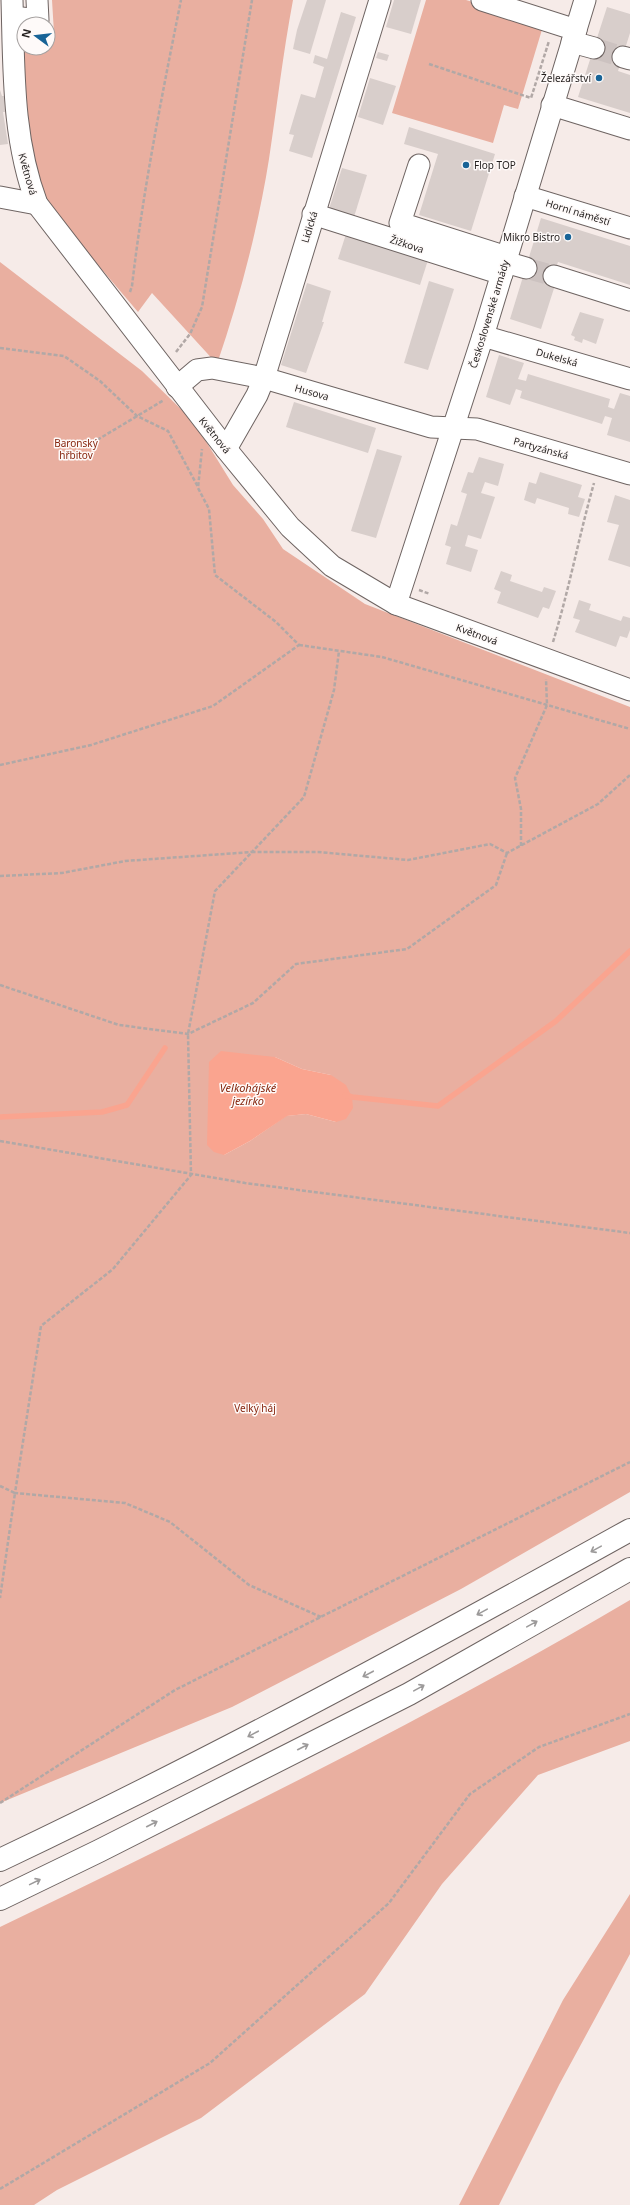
<svg xmlns="http://www.w3.org/2000/svg" width="630" height="2205" font-family="'Noto Sans',sans-serif">
<rect width="100%" height="100%" fill="#f6ebe8"/>
<g fill="#e9afa0" fill-rule="evenodd">
<path d="M52,0H293C283,53 277,106 269,159C258,228 240,297 217,364L152,293L138,312L48,206L38,189L21,75L20,25L24,26V48H48V32L54,33Z"/>
<path d="M426,0H466L544,23L518,109L504,105L493,143L392,113Z"/>
<path d="M0,262L142,371L194,422L233,485L263,519L283,549L365,604L630,707V1492L461,1589L232,1707L0,1803ZM275,1057L302,1069L331,1075L336,1122L306,1114L286,1116L250,1141L224,1155Z"/>
<path d="M630,1600V1741L538,1775L442,1884L365,1994L201,2118L57,2190L34,2205H0V1927C213,1824 426,1720 630,1600Z"/>
<path d="M630,1894V1954L559,2085L499,2205H459L563,2000Z"/>
</g>
<path fill="#faa48f" d="M221,1051L275,1057L302,1069L331,1075L346,1085L352,1097L353,1108L346,1119L336,1122L306,1114L287,1116L250,1141L224,1155L214,1152L207,1145L209,1062Z"/>
<g fill="none" stroke-linecap="round" stroke-linejoin="round">
<g stroke="#faa48f" stroke-width="5.5">
<path d="M345,1095L352,1097L438,1106L556,1021L630,951"/>
<path d="M0,1117L102,1112L127,1105L165,1048"/>
</g>
</g>
<g fill="#d8cecb">
<path d="M307,0H326L310,54L293,49L297,30Z"/>
<path d="M394,0H421L411,34L386,27Z"/>
<path d="M607,7L630,14V33L618,71L630,75V113L578,97Z"/>
<path d="M341,12L356,17L312,158L289,151L294,135L289,134L301,94L315,98L324,67L313,63L315,55L327,59Z"/>
<path d="M378,52L389,55L387,61L376,58Z"/>
<path d="M370,78L396,86L383,125L358,117Z"/>
<path d="M0,90L2,96H4L5,112H3L8,144L0,145Z"/>
<path d="M409,127L495,154L471,231L419,215L438,154L404,144Z"/>
<path d="M342,168L367,175L354,217L329,209Z"/>
<path d="M541,218L630,246V285L558,262L552,281L556,282L541,329L510,319Z"/>
<path d="M346,234L428,260L420,285L338,259Z"/>
<path d="M429,281L454,289L428,370L404,363Z"/>
<path d="M307,283L331,291L322,322H324L306,373L281,365Z"/>
<path d="M580,312L604,319L596,344L583,339L582,343L574,340L575,337L571,335Z"/>
<path d="M499,355L524,363L518,379L526,381L528,374L610,399L608,407L614,409L620,393L630,396V442L607,435L612,418L605,416L602,424L520,398L522,391L516,389L510,405L486,397Z"/>
<path d="M294,402L376,428L368,453L286,427Z"/>
<path d="M377,449L402,456L376,538L351,531Z"/>
<path d="M479,457L504,464L498,486L485,482L481,493L495,497L481,539L468,535L465,546L478,550L471,572L446,564L451,547L445,545L451,524L457,526L467,494L461,492L468,472L473,473Z"/>
<path d="M540,472L582,485L578,497L585,499L579,517L568,514L569,508L537,498L535,504L524,500L529,482L536,484Z"/>
<path d="M615,495L630,500V567L608,560L619,525L607,522Z"/>
<path d="M501,571L512,575L510,581L542,592L544,587L556,591L549,609L543,607L538,618L497,603L501,592L494,589Z"/>
<path d="M579,600L591,604L589,610L621,621L623,616L630,618V630L627,638L620,636L616,647L575,632L580,620L573,618Z"/>
</g>
<g fill="none" stroke-linecap="round" stroke-linejoin="round">
<g stroke="#ccc2c0" stroke-width="21" stroke-dasharray="21 10" stroke-linecap="butt">
<path d="M594,48L623,57"/>
<path d="M526,268L554,276"/>
</g>
<g stroke="#6e6462" stroke-width="23">
<g id="minor">
<path d="M12,0C14,69 12,138 37,204L226,449L290,527L332,566L396,604L630,690"/>
<path d="M482,0L576,30"/>
<path d="M13,17L38,20L37,0"/>
<path d="M572,42L594,48"/>
<path d="M623,57L630,59"/>
<path d="M552,105L630,129"/>
<path d="M419,165L400,223L507,257"/>
<path d="M525,196L630,228"/>
<path d="M0,197L37,204"/>
<path d="M313,214L502,274"/>
<path d="M505,262L526,268"/>
<path d="M554,276L630,300"/>
<path d="M483,336L630,379"/>
<path d="M177,387L197,370L212,368L264,378L431,427L477,429L630,474"/>
<path d="M226,449L257,395L264,378L380,0"/>
<path d="M396,604L483,336L585,0"/>
</g>
</g>
<g stroke="#6e6462" stroke-width="24">
<g id="highway">
<path d="M0,1860C215,1758 423,1645 630,1530"/>
<path d="M0,1899L99,1851L409,1694L630,1569"/>
</g>
</g>
<g stroke="#b1a8a6" stroke-width="2.5" stroke-dasharray="4 2" stroke-linecap="butt">
<path d="M429,64L531,98L549,41"/>
<path d="M130,292L132,286C143,190 162,95 181,0"/>
<path d="M0,348L64,356L100,381L137,416L168,431L198,487"/>
<path d="M176,352L190,334L202,307L252,0"/>
<path d="M87,446L164,400"/>
<path d="M419,590L430,594"/>
<path d="M553,642C569,590 579,536 594,483"/>
<path d="M299,645L382,657L630,729"/>
<path d="M0,765L91,745L213,706L299,645L276,622L215,575L209,509L198,488L202,449"/>
<path d="M521,846V809L515,778L547,705L546,679"/>
<path d="M0,876L62,873L125,861L252,852L304,797L334,690L339,651"/>
<path d="M0,985L119,1025L188,1034L253,1003L296,964L407,949L496,885L507,853"/>
<path d="M0,1141L245,1183L630,1233"/>
<path d="M0,1486L15,1493L0,1598"/>
<path d="M321,1617L249,1585L170,1522L125,1503L15,1493L41,1326L113,1269L191,1175L188,1034L215,891L252,852H318L408,860L490,844L507,853L598,804L630,775"/>
<path d="M0,1803L175,1690L630,1462"/>
<path d="M0,2189L210,2063L389,1903L470,1794L539,1747L630,1714"/>
</g>
<use href="#minor" stroke="#fff" stroke-width="21"/>
<use href="#highway" stroke="#fff" stroke-width="22"/>
</g>
<defs><path id="oneway-shaft" d="M-6 0H5M1.5-3L5.5 0L1.5 3" fill="none" stroke-width="1.6" stroke-linecap="round" stroke-linejoin="round"/></defs>
<g stroke="#9c9a9a">
<use href="#oneway-shaft" transform="translate(596 1549) rotate(151)"/>
<use href="#oneway-shaft" transform="translate(482 1612) rotate(151)"/>
<use href="#oneway-shaft" transform="translate(532 1624) rotate(-29)"/>
<use href="#oneway-shaft" transform="translate(368 1674) rotate(152)"/>
<use href="#oneway-shaft" transform="translate(419 1688) rotate(-29)"/>
<use href="#oneway-shaft" transform="translate(253 1734) rotate(152)"/>
<use href="#oneway-shaft" transform="translate(303 1747) rotate(-27)"/>
<use href="#oneway-shaft" transform="translate(152 1824) rotate(-27)"/>
<use href="#oneway-shaft" transform="translate(35 1882) rotate(-26)"/>
</g>
<g fill="#186497" stroke="#fefaf9" stroke-width="1.5">
<circle cx="599" cy="78" r="4"/>
<circle cx="466" cy="165" r="4"/>
<circle cx="568" cy="237" r="4"/>
</g>
<g text-anchor="middle" stroke-width="3" stroke-linejoin="round" paint-order="stroke">
<g font-size="10" fill="#231f1e" stroke="#fefaf9" text-anchor="end">
<text x="591" y="82">Železářství</text>
<text x="474" y="169" text-anchor="start">Flop TOP</text>
<text x="560" y="241">Mikro Bistro</text>
</g>
<g font-size="10" fill="#231f1e" stroke="#fefaf9">
<text transform="translate(28 174) rotate(74)" y="4">Květnová</text>
<text transform="translate(578 212) rotate(17)" y="4">Horní náměstí</text>
<text transform="translate(309 227) rotate(-73)" y="4">Lidická</text>
<text transform="translate(407 244) rotate(18)" y="4">Žižkova</text>
<text transform="translate(489 314) rotate(-73)" y="4">Československé armády</text>
<text transform="translate(557 357) rotate(16)" y="4">Dukelská</text>
<text transform="translate(312 392) rotate(16)" y="4">Husova</text>
<text transform="translate(215 435) rotate(51)" y="4">Květnová</text>
<text transform="translate(541 448) rotate(16)" y="4">Partyzánská</text>
<text transform="translate(477 634) rotate(20)" y="4">Květnová</text>
</g>
<g font-size="10" fill="#87250e" stroke="#fefaf9">
<text x="76" y="447">Baronský<tspan x="76" dy="12">hřbitov</tspan></text>
<text x="255" y="1412">Velký háj</text>
</g>
<g font-size="11" font-style="italic" fill="#811f06" stroke="#fefaf9">
<text x="248" y="1092">Velkohájské<tspan x="248" dy="13">jezírko</tspan></text>
</g>
</g>
<g transform="translate(36 36) rotate(285)"><circle r="19" fill="#fefaf9" stroke="#a6a2a1"/>
<path d="M0-3L7 15L0 10L-7 15Z" fill="#186497"/>
<text y="-6" font-size="11" font-weight="bold" text-anchor="middle" fill="#231f1e">N</text>
</g>
</svg>
